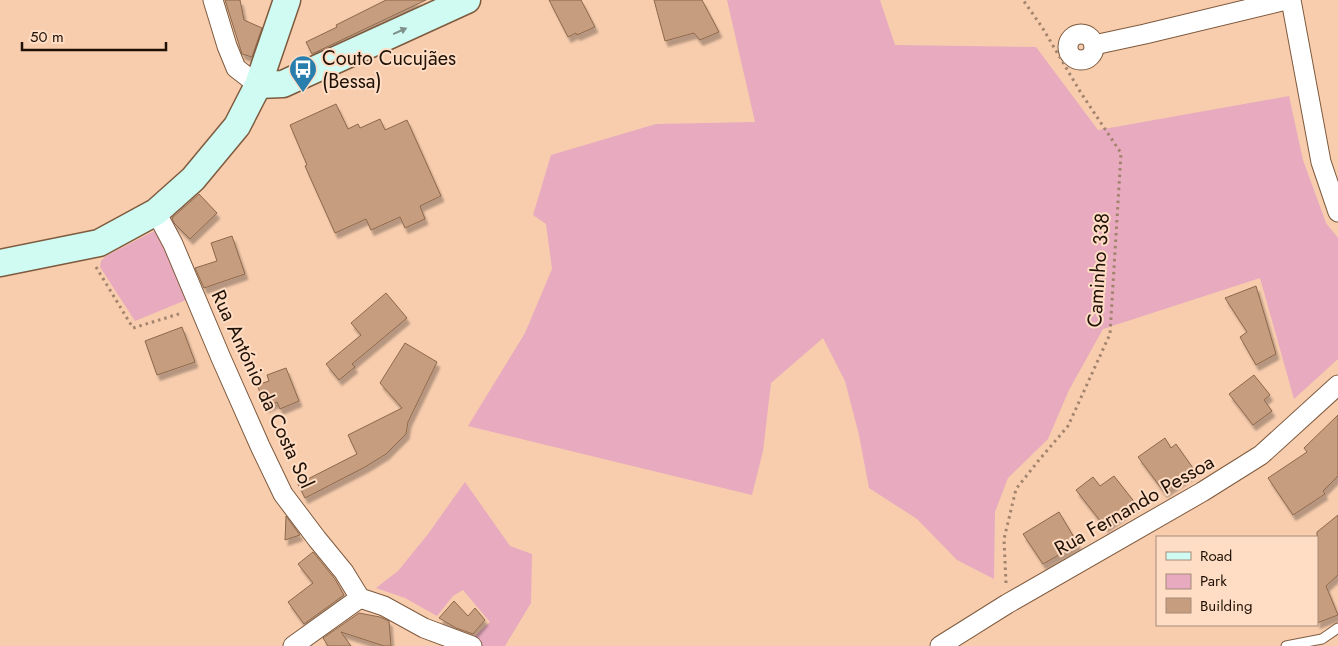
<svg xmlns="http://www.w3.org/2000/svg" width="1338" height="646" font-family="Jost,sans-serif">
<defs>
<filter id="shadow"><feDropShadow dx="3" dy="5.5" stdDeviation="1" flood-color="#0004"/></filter>
</defs>
<rect width="100%" height="100%" fill="#f8cdae"/>
<g fill="#e7aabe">
<path d="M727,0H880L895,45L1036,47L1098,130L1289,96L1303,160L1326,223L1338,238V359L1294,399L1260,278L1103,329L1069,390L1048,439L1008,478L995,512L994,579L957,560L917,519L869,488L859,435L845,381L823,338L771,383L763,451L752,495L468,426L525,333L552,269L546,224L533,215L551,155L656,124L755,122Z"/>
<path d="M158,229L189,297L186,300L135,321L100,267L101,261L106,256Z"/>
<path d="M465,482L510,546L532,554L531,603L505,646H482L474,637L490,622L463,590L453,596L437,616L405,598L376,588L398,571L428,534Z"/>
</g>
<g fill="#c69d7f" stroke="#8d684b" filter="url(#shadow)">
<path d="M225,0H240L244,20L262,28L252,57L242,54Z"/>
<path d="M386,0H426L312,54L306,42L337,27L336,25Z"/>
<path d="M549,0H581L595,27L577,35L576,33L568,37Z"/>
<path d="M654,0H702L719,32L700,40L694,33L665,41Z"/>
<path d="M336,104L348,129L358,124L360,128L380,119L385,130L407,120L441,196L420,206L425,219L405,228L400,217L371,230L366,219L335,233L305,166L307,165L290,125Z"/>
<path d="M199,194L217,213L190,239L174,223L172,218Z"/>
<path d="M232,236L245,274L204,288L195,268L217,261L211,243Z"/>
<path d="M1256,286L1276,354L1256,365L1240,337L1247,332L1225,298Z"/>
<path d="M386,293L407,318L352,364L355,367L339,380L326,364L361,335L351,323Z"/>
<path d="M182,327L195,362L157,375L145,341Z"/>
<path d="M405,343L437,362L408,422L406,434L386,454L365,467L305,498L298,484L357,454L348,435L402,408L380,383Z"/>
<path d="M286,368L299,401L280,409L277,402L266,407L257,385L269,381L267,375Z"/>
<path d="M1254,375L1270,395L1264,400L1272,411L1253,425L1229,394Z"/>
<path d="M1338,415V476L1323,491L1325,494L1293,515L1268,478L1307,452L1304,448Z"/>
<path d="M1165,438L1171,448L1176,444L1195,471L1164,492L1138,457Z"/>
<path d="M1114,476L1136,504L1105,527L1076,490L1093,477L1100,486Z"/>
<path d="M1059,512L1078,544L1043,564L1023,534Z"/>
<path d="M1338,515V575L1326,586L1338,615L1317,623V532Z"/>
<path d="M286,516L300,535L285,540Z"/>
<path d="M313,552L335,579L344,595L304,624L288,602L313,583L298,564Z"/>
<path d="M454,601L468,616L475,608L485,620L473,634L456,628L439,618Z"/>
<path d="M359,613L380,617L389,621L391,646H384L341,632L351,646H328L323,638Z"/>
</g>
<g fill="none" stroke-linecap="round" stroke-linejoin="round">
<g stroke="#7e5a3e" stroke-width="11">
<path id="service" d="M1286,646L1322,639L1338,628"/>
</g>
<g stroke="#7e5a3e" stroke-width="21">
<g id="minor">
<path d="M213,0L227,46L236,68L258,85"/>
<path d="M1291,0L1321,162L1338,212"/>
<circle cx="1081" cy="47" r="13"/>
<path d="M1094,45L1145,34L1286,0"/>
<path d="M156,212L173,244L221,358L260,446L283,494L317,539L344,572L360,598L384,606L424,628L472,646"/>
<path d="M293,646L360,598"/>
<path d="M940,646L1007,604L1202,492L1261,455L1338,385"/>
</g>
</g>
<g stroke="#7e5a3e" stroke-width="29">
<g id="secondary">
<path d="M258,85L283,84L467,0"/>
<path d="M0,263L99,243L156,212L193,179L237,126L258,85L287,0"/>
</g>
</g>
<g stroke="#a2836c" stroke-width="3" stroke-dasharray="2.5 4" stroke-linecap="butt">
<path d="M96,267L133,328L182,313"/>
<path d="M1006,583L1004,539L1016,489L1039,460L1068,426L1110,334L1121,153L1081,93L1042,27L1023,0"/>
</g>
<use href="#service" stroke="#fff" stroke-width="9"/>
<use href="#minor" stroke="#fff" stroke-width="19"/>
<use href="#secondary" stroke="#cffbf3" stroke-width="26"/>
</g>
<defs><path id="oneway-solid" d="M-6-.8H1V-3.2L6.5 0L1 3.2V.8H-6Z" transform="scale(1.25)"/></defs>
<use fill="#7f9188" href="#oneway-solid" transform="translate(400 31) rotate(-24)"/>
<defs>
<g id="bus-pin" transform="scale(1.4375)"><path d="M0 17L-7.5 6A9.5 9.5 0 1 1 7.5 6Z" fill="#287ead" stroke="#ffddc4"/><path d="M-5-6H5V4H4V6H2V4H-2V6H-4V4H-5ZM-3.5-4V0h7V-4ZM-3.5 1.2v1.5H-2V1.2ZM2 1.2v1.5H3.5V1.2Z" fill="#fff"/></g>
</defs>
<g fill-rule="evenodd">
<use href="#bus-pin" x="303" y="69"/>
</g>
<g text-anchor="middle" stroke-width="4" stroke-linejoin="round" paint-order="stroke">
<g font-size="20" fill="#1e1005" stroke="#ffddc4" text-anchor="start">
<text x="322" y="65">Couto Cucujães<tspan x="322" dy="23">(Bessa)</tspan></text>
</g>
<g font-size="20" fill="#1e1005" stroke="#ffddc4">
<text transform="translate(1098 270) rotate(-86)" y="7">Caminho 338</text>
<text transform="translate(263 389) rotate(65)" y="7">Rua António da Costa Sol</text>
<text transform="translate(1134 505) rotate(-30)" y="7">Rua Fernando Pessoa</text>
</g>
</g>
<rect x="1156" y="536" width="162" height="90" fill="#ffddc4" stroke="#a58b78"/>
<rect x="1166" y="552" width="25" height="8" fill="#cffbf3" stroke="#a58b78"/>
<text x="1200" y="561" font-size="15" fill="#1e1005">Road</text>
<rect x="1166" y="574" width="25" height="15" fill="#e7aabe" stroke="#a58b78"/>
<text x="1200" y="586" font-size="15" fill="#1e1005">Park</text>
<rect x="1166" y="598" width="25" height="15" fill="#c69d7f" stroke="#a58b78"/>
<text x="1200" y="611" font-size="15" fill="#1e1005">Building</text>
<path d="M22 42v8h144v-8" fill="none" stroke="#1e1005" stroke-width="2.5"/>
<text x="30" y="42" font-size="15" fill="#1e1005" stroke="#ffddc4" stroke-width="4" paint-order="stroke">50 m</text>
</svg>
